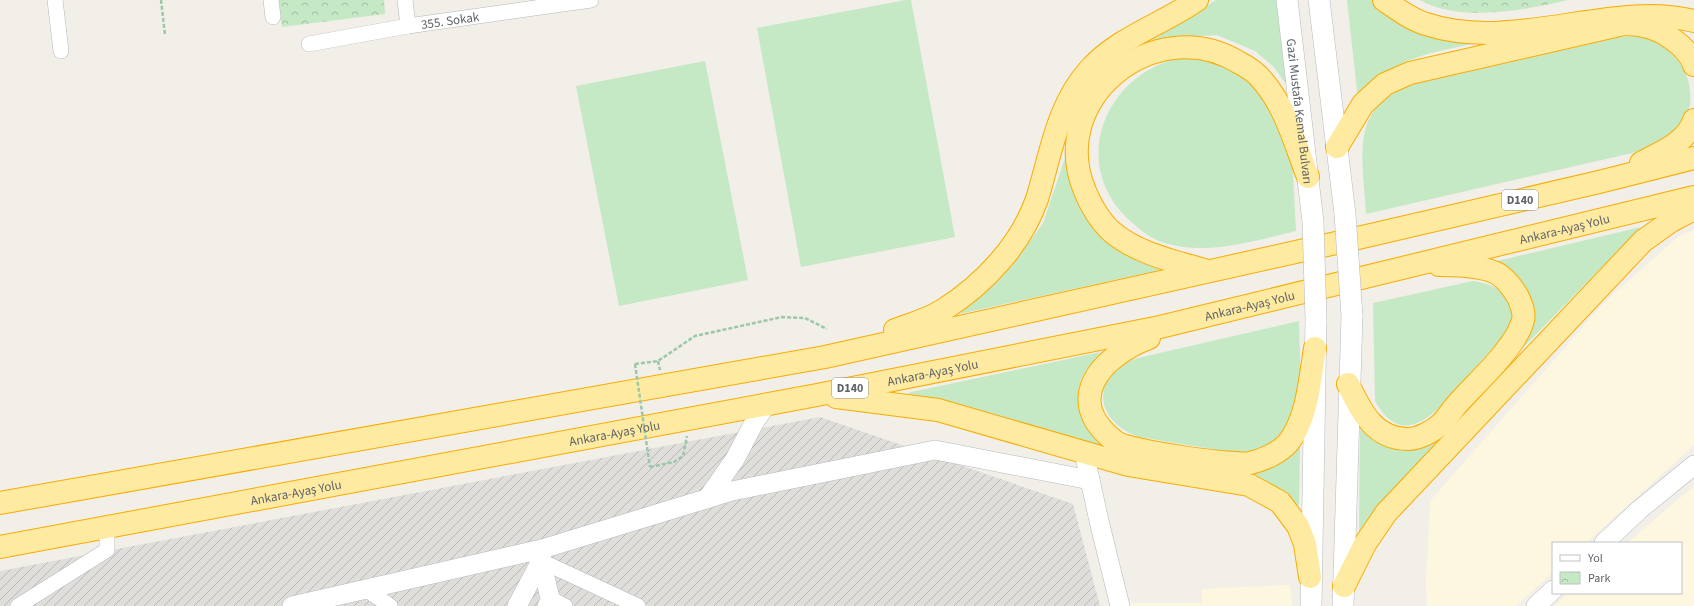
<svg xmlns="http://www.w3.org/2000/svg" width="1694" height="606" font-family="'Source Sans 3',sans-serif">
<defs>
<pattern id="industrial-furrows" width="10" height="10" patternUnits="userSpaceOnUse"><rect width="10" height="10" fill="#e0deda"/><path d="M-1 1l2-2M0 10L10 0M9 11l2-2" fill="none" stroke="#b9b8b5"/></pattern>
<pattern id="park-crowns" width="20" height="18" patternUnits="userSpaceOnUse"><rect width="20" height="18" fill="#c5e8c5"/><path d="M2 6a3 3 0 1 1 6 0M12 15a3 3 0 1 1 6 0" fill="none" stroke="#a3c0a4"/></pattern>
</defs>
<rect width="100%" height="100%" fill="#f1efe8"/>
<g fill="#fef7e0">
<path d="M1694,230V445L1586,543H1553V572L1516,606H1427L1426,583L1430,501L1605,302L1679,236Z"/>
<path d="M1694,486V606H1554L1569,593H1681V543H1627Z"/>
<path d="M1290,585L1292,606H1126L1125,603H1202V589Z"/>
</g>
<path fill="url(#industrial-furrows)" d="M820,417L1073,504L1100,606H0V571Z"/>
<g fill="#c5e8c5">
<path d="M906,0H911L955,237L801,267L757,28Z"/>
<path d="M1216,0H1281L1292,92L1273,66L1255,51L1217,35L1172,38L1130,55Z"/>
<path d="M1347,0H1373L1501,38C1474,44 1423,52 1401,64C1384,73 1371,86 1358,99Z"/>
<path d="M1645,36C1672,48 1694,71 1690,104C1689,109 1687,117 1684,121C1673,135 1657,143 1641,151L1366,214C1363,156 1347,103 1419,83L1621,37Z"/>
<path d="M1193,58L1215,60L1237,68L1265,95L1292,156L1296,231C1253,241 1209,256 1165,243C1150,239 1138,228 1127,218C1072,164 1102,82 1171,60C1178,58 1186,58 1193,58Z"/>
<path d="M705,61L748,280L619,306L576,86Z"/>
<path d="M1066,155L1085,198L1169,268L959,314L997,282L1012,266L1043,223Z"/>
<path d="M1641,227L1502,369L1524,334L1493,262Z"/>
<path d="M1473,281C1492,284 1513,292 1513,315C1512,320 1509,326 1508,331L1437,410C1411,432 1393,432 1375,401L1373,303Z"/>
<path d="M1299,321L1301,399L1288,425L1276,438L1261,449L1243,454L1139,437C1106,426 1089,394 1118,367C1123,363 1132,360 1138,358Z"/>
<path d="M1101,352C1091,363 1079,376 1078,392C1076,406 1087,427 1095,438C1098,443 1104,447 1109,451L907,393Z"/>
<path d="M1360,429L1373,440L1385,445L1445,432L1359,534Z"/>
<path d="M1300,446L1299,506L1287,496L1247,473L1280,462Z"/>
</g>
<g fill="url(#park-crowns)">
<path d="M279,0H384L385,14L282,27Z"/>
<path d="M1420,0H1568C1525,10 1461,23 1420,0Z"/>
</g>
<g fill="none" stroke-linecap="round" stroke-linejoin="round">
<g stroke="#b5b8bc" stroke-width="16">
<g id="minor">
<path d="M55,0L61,51"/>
<path d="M271,0L273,17"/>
<path d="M405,0L408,26"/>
<path id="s1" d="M309,44L408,26L591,0"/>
<path d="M541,561L638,606"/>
<path d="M367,590L390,606"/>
<path d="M18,606L107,550V527"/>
<path d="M545,606L550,598L565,606"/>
</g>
</g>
<g stroke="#b5b8bc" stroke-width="20">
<g id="tertiary">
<path d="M1084,452L1099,521L1120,606"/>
<path d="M707,499L735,459L755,421L767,404"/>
<path d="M1604,543L1639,510L1694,465"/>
<path d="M541,561L550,598"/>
<path d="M292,606L542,549"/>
<path d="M517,606L541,561L542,549L732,491L935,450L1090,480"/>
<path d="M1536,606L1553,590"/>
</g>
</g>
<g stroke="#b6babf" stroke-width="22">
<g id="secondary">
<path id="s2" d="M1287,0L1313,222"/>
<path d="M1319,0L1345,214"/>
<path d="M1311,606L1316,320"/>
<path d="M1343,606L1352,316"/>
</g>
</g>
<g stroke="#f9ab00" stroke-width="24">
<g id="trunk">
<path d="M1384,0C1397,9 1410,19 1426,24C1514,53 1613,0 1694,21"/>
<path d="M1337,147L1363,104L1385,84L1410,73L1624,24C1630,25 1636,24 1643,26C1661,29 1688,46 1694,65"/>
<path d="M1641,163C1659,153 1688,142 1694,120"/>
<path d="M1205,270C1173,261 1136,253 1111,231C1100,221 1090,204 1085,191C1046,99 1154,12 1238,62C1246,66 1256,72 1262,80C1286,107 1295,144 1308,177"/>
<path d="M895,330C911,324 929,319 943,310C983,285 1021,245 1037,199C1051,154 1057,105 1090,69C1119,37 1163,24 1197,0"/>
<path d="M1149,338C1101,356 1061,401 1116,442C1129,451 1233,466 1250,463C1263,460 1279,453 1288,443C1308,418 1310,378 1315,348"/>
<path d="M1348,384C1361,411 1374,439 1408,439C1419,439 1433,431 1441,424C1448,417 1453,408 1460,401C1478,381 1517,346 1523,320C1525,312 1521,304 1518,297C1514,290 1507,281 1501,276C1488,266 1455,265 1439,265"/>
<path d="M836,397L938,410L1128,465L1249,485L1280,502L1298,526L1305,544L1310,577"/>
<path d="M0,503L825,357L1345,241L1599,182L1694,158"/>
<path id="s3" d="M0,547L817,395L1160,327L1694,197"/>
<path d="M1344,586L1365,544L1386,513L1643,241L1671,221L1694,209"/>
</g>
</g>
<g stroke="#9cc7a9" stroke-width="2.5" stroke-dasharray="4 2" stroke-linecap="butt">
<path d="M161,0L165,35"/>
<path d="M658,361L660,370"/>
<path d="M635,364L658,361L695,336L782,317L805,318L827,329"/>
<path d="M650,467L674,462L683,456L687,436"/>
</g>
<use href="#minor" stroke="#fff" stroke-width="15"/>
<use href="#tertiary" stroke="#fff" stroke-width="19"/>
<use href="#secondary" stroke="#fff" stroke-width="21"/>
<use href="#trunk" stroke="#feeaa1" stroke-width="22"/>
<g stroke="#b6babf" stroke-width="22" stroke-linecap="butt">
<g id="secondary-bridge">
<path d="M1345,214L1352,316"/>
<path d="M1313,222L1316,320"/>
</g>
</g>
<path stroke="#9cc7a9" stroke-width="2.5" stroke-dasharray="4 2" stroke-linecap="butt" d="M635,364L650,467"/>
<use href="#secondary-bridge" stroke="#fff" stroke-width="21"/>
</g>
<g text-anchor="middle" stroke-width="3" stroke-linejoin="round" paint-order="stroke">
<g fill="#fff" stroke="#8f9295" stroke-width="1">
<rect x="1502" y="190" width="36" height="20" rx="3"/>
<rect x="832" y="378" width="36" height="20" rx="3"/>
</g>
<g font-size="12" font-weight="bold" fill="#5f6368">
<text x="1520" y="204">D140</text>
<text x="850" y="392">D140</text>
</g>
<g font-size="13" fill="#5f6368" stroke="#fff">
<text dy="5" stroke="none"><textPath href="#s1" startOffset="143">355. Sokak</textPath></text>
<text dy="5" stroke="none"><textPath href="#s2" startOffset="112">Gazi Mustafa Kemal Bulvarı</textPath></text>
<text dy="5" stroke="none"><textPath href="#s3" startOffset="1597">Ankara-Ayaş Yolu</textPath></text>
<text dy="5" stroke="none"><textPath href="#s3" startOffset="1273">Ankara-Ayaş Yolu</textPath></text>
<text dy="5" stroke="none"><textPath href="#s3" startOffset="949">Ankara-Ayaş Yolu</textPath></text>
<text dy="5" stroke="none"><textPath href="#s3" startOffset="625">Ankara-Ayaş Yolu</textPath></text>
<text dy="5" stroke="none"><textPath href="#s3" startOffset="301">Ankara-Ayaş Yolu</textPath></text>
</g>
</g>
<rect x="1552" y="542" width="130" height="52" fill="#ffffff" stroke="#bfc1c3"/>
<rect x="1560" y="555" width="20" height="6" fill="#ffffff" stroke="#bfc1c3"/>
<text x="1588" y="562" font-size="12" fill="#5f6368">Yol</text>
<rect x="1560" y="572" width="20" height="12" fill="url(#park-crowns)" stroke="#bfc1c3"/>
<text x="1588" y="582" font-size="12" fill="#5f6368">Park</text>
</svg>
